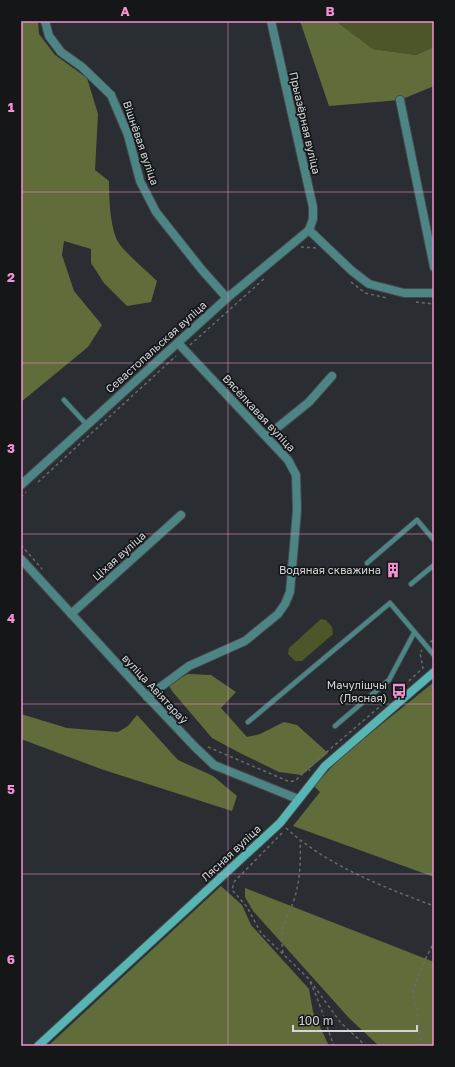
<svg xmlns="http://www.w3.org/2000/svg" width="455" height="1067" font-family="'Golos Text',sans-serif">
<rect width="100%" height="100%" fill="#2a2e32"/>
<g fill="#4c5628">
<path d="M336,21H434V47L416,55L373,49Z"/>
<path d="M321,619L326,620L332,627L333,634L302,661H295L288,654L289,648Z"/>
</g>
<g fill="#616c3b">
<path d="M21,21H38L39,34L55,55L87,78L98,114L95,170L109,181C109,198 110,222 116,238C121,250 147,271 157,281L151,302L127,306L104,283L91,263V249L64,241L62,255L74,291L102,325L88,347L21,402Z"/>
<path d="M300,21H336L373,49L416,55L434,47V86L400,100L329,106Z"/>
<path d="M188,674L211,675L236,692L221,708L247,737L260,734L284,722L297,725L328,753L302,775L279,772L242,754L212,738L172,691L168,684Z"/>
<path d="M434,682V877L293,826L320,792L314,786L341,757Z"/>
<path d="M21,714L67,728L118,732L128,726L137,715L178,760L213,776L237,796L232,811L101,769L21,739Z"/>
<path d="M221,886L242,905L251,925L309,989L313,1012L329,1046H48Z"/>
<path d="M245,888L434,962V1046H379L349,1018L253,911L245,897Z"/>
</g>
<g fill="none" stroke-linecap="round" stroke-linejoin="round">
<g stroke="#45494d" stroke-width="6">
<g id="lane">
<path d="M64,400L86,424"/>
<path d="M367,563L417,520L434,540"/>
<path d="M411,584L434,565"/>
<path d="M248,722L390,603L434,655"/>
<path d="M335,726L389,680L414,633"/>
</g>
</g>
<g stroke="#45494d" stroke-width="10">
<g id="street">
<path d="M45,21L49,36L61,52L82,67L111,95L128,135L140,181L156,212L202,270L227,298"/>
<path d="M271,21L313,207V219L309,230"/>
<path d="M400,100L434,267"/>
<path d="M309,230L352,271L369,284L404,293H434"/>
<path d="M267,436L309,402L332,376"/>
<path d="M21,485L227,298L309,230"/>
<path d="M21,559L142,691L195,747L214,765L298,799"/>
<path d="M71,614L181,515"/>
<path d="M147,697L189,666L245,641L278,614L285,604L290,592L297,510L296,475L288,460L178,343"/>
</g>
</g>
<g stroke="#45494d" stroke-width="10">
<path id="secondary" d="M38,1046L280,823L325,766L434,672"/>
</g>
<g stroke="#676b6e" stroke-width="1.5" stroke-dasharray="3 3" stroke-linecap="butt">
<path d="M301,247L316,248"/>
<path d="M351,282L365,293L387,298"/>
<path d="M416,302L434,304"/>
<path d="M190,345L266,277"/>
<path d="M38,482L176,356"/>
<path d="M21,497L26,492"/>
<path d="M21,545L42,569"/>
<path d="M430,642L434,640"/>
<path d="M141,676L149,685"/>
<path d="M400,689L423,668L420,653L422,650"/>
<path d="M160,696L169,707"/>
<path d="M208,747L290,782L296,780L308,768L310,771"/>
<path d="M308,768L384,703"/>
<path d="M286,828C328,866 381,886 434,906"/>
<path d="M282,833L234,882L232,890L247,907L261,933L308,978L341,1023L366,1046"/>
<path d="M283,953C279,927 286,923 294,900C300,881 301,861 300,841"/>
<path d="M310,982C320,1002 326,1025 334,1046"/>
<path d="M422,1046L413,990L424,962L434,942"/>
</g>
<use href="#lane" stroke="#4c8583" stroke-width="4.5"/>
<use href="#street" stroke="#4c8583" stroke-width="8"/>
<use href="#secondary" stroke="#57b6b3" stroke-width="8"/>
</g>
<path fill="none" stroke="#f491d3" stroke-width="1" stroke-opacity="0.55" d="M228,21V1046M21,192H434M21,363H434M21,534H434M21,704H434M21,874H434"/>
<defs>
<g id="building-bare" transform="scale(1.2)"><path d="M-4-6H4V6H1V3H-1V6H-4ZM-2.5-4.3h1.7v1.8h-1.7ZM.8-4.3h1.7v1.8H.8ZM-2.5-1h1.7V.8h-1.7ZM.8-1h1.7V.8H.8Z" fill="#f491d3" stroke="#141618" stroke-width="2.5" paint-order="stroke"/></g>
<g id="bus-bare" transform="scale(1.2)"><path d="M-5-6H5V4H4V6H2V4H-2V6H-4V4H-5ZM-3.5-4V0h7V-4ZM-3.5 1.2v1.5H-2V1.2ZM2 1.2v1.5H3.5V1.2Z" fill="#f491d3" stroke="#141618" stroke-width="2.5" paint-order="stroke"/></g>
</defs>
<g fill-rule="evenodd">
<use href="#building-bare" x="393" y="570"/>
<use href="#bus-bare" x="399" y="691"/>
</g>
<g text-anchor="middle" stroke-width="3.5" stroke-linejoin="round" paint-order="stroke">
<g font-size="11" fill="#d4d7da" stroke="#141618">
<text transform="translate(305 123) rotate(77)" y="4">Прыазёрная вуліца</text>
<text transform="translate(141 143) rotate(71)" y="4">Вішнёвая вуліца</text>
<text transform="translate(156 347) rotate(-42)" y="4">Севастопальская вуліца</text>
<text transform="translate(259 413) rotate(47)" y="4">Вясёлкавая вуліца</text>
<text transform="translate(119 556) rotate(-42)" y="4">Ціхая вуліца</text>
<text transform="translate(155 689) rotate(47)" y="4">вуліца Авіятараў</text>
<text transform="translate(231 853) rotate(-43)" y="4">Лясная вуліца</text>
</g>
<g font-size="11" fill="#d4d7da" stroke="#141618" text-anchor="end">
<text x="381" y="574">Водяная скважина</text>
<text x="387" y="689">Мачулішчы<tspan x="387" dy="13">(Лясная)</tspan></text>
</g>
</g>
<rect width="455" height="1067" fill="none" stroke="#141618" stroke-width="44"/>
<path d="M293 1025v6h124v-6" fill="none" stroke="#d4d7da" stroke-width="2"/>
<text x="299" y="1025" font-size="12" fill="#d4d7da" stroke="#141618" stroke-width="3" paint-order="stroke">100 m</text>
<rect x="22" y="22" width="411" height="1023" fill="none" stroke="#f491d3" stroke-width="1.5"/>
<g font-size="13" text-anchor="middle" font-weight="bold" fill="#f491d3">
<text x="125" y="16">A</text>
<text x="330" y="16">B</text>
<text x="11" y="112">1</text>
<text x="11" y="282">2</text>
<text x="11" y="453">3</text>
<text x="11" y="623">4</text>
<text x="11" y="794">5</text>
<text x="11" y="964">6</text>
</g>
</svg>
